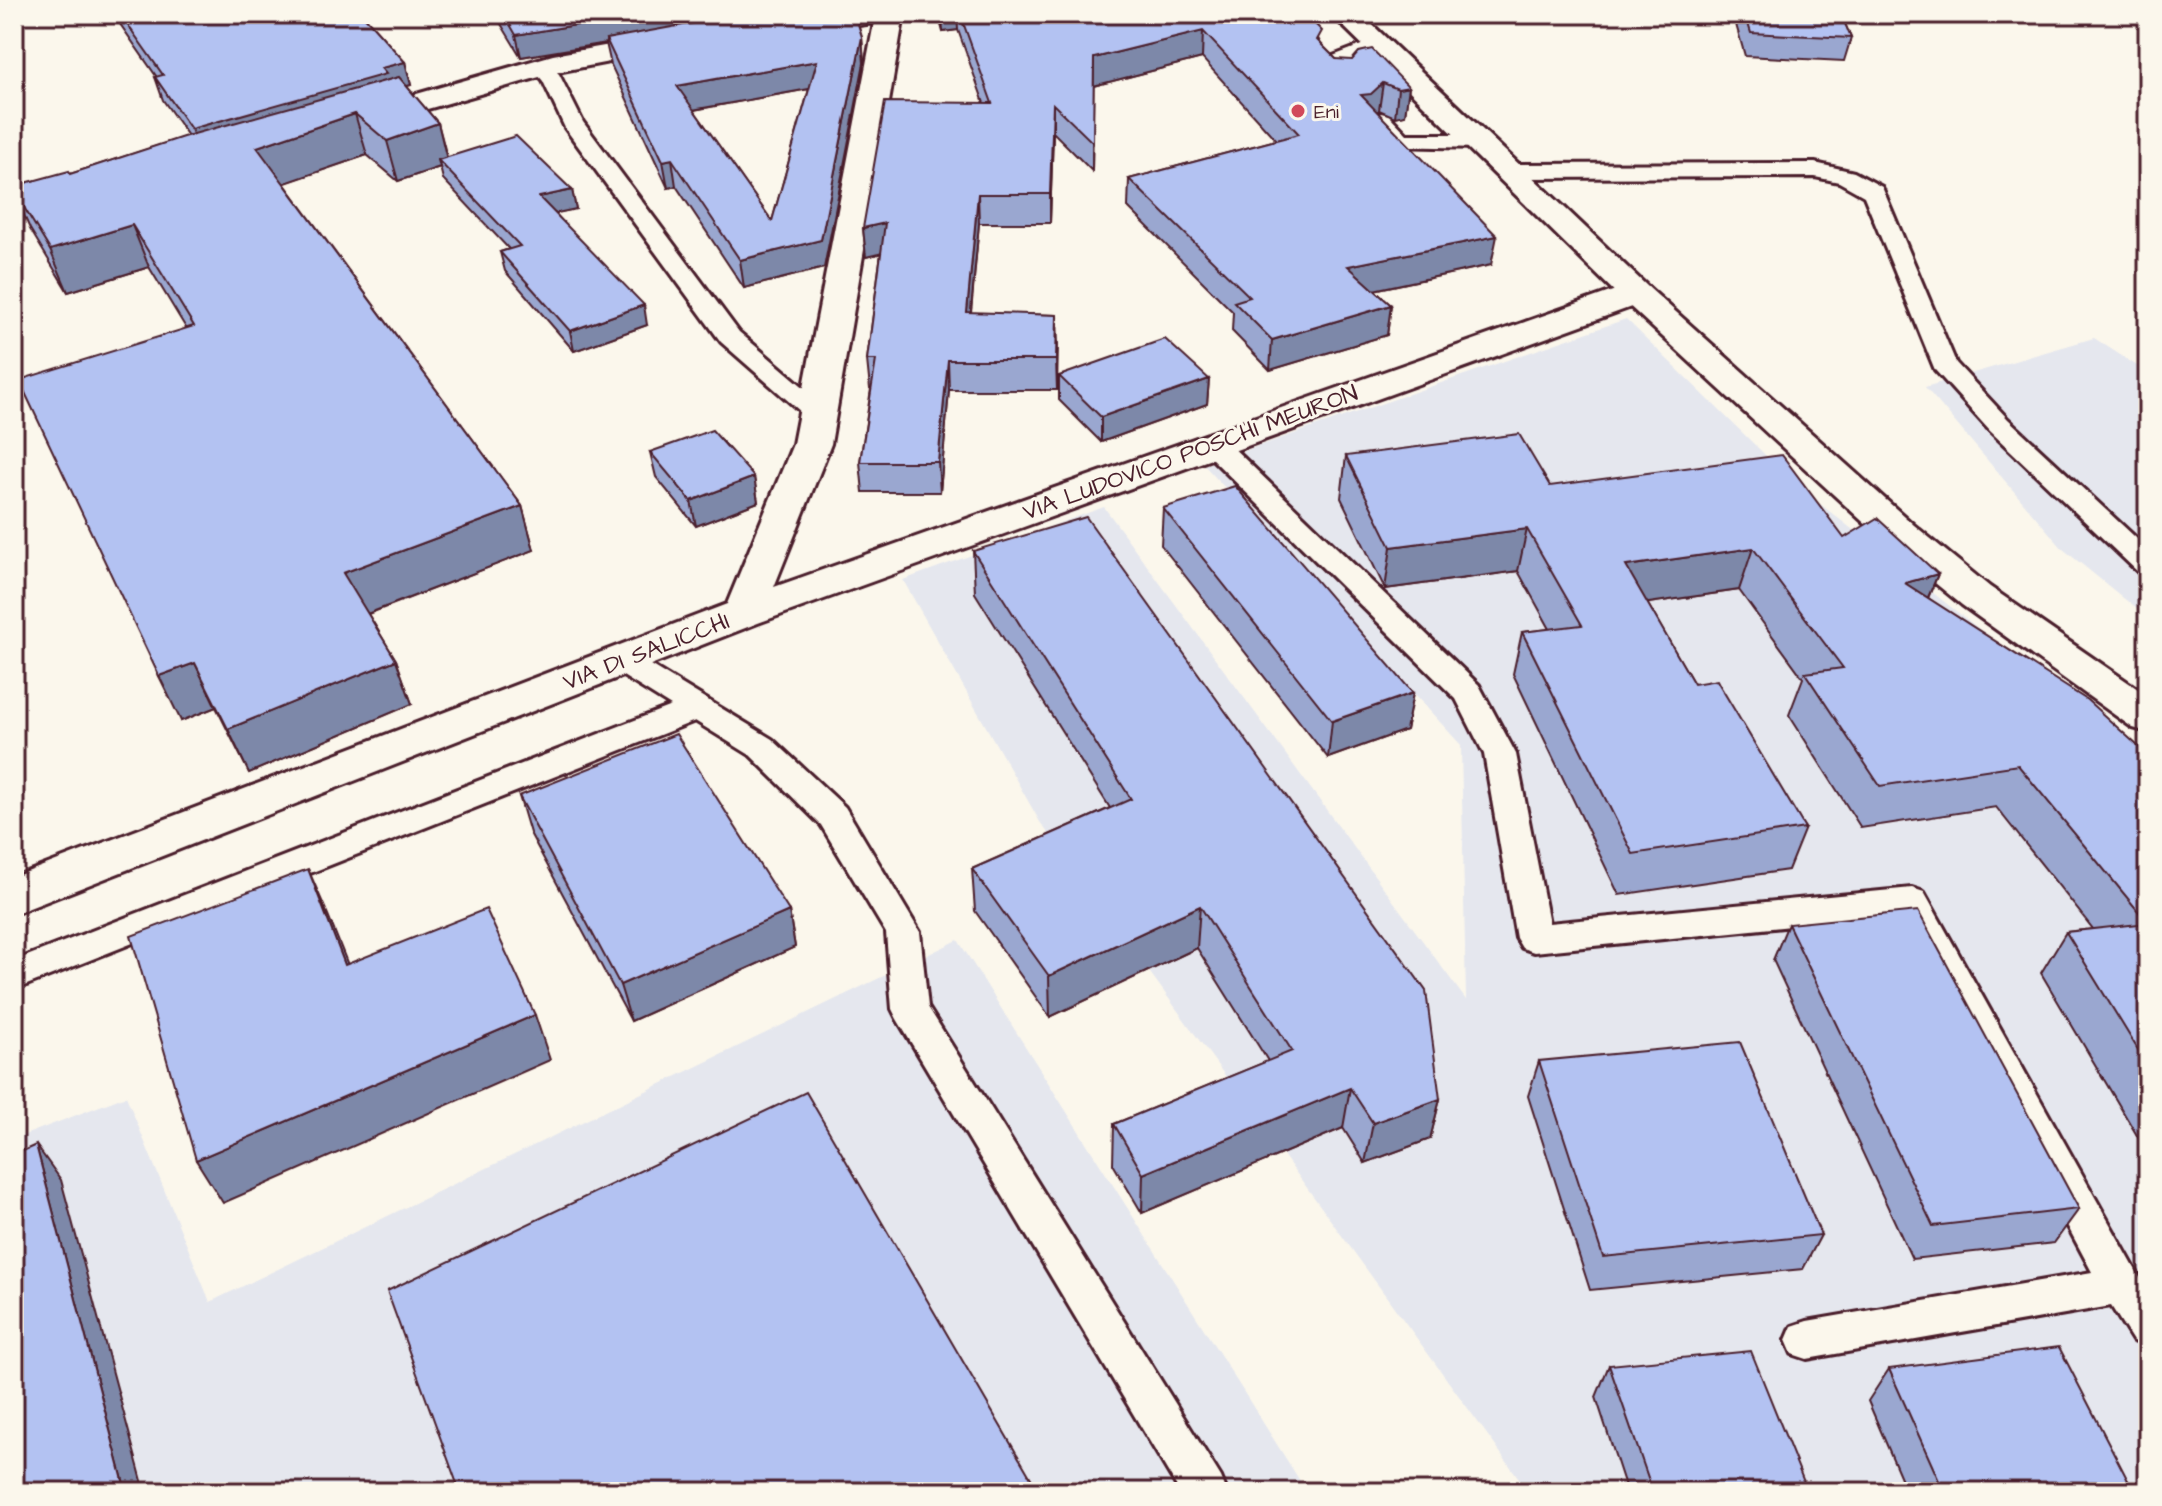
<svg xmlns="http://www.w3.org/2000/svg" width="2162" height="1506" font-family="'Architects Daughter',sans-serif">
<rect width="100%" height="100%" fill="#fbf7ec"/>
<filter id="ink" filterUnits="userSpaceOnUse"><feTurbulence type="fractalNoise" baseFrequency=".0125" numOctaves="2"/><feDisplacementMap in="SourceGraphic" scale="16" xChannelSelector="R" yChannelSelector="G"/><feConvolveMatrix kernelMatrix="1 2 1 2 8 2 1 2 1" color-interpolation-filters="sRGB"/></filter>
<g filter="url(#ink)">
<g fill="#e5e7ee">
<path d="M1626,319L1796,485L2120,740L2148,756V1492H1529L1040,822L903,580L1104,507L1466,1000L1461,745L1204,465Z"/>
<path d="M2094,338L2148,373V618L2063,549L1925,387Z"/>
<path d="M958,940L1307,1492H14V1139L126,1096L210,1302Z"/>
</g>
<g fill="none" stroke-linecap="round" stroke-linejoin="round">
<g stroke="#4a1f2b" stroke-width="6">
<g id="lane">
<path d="M1377,39L1387,45L1384,49L1341,67L1353,80L1349,84H1335L1317,65L1320,61Z"/>
<path d="M542,62L549,64L559,74L583,122L739,332L827,407L831,413L827,419H809L721,342L565,128L543,81L532,68Z"/>
<path d="M1381,113L1389,115L1407,134H1478L1489,141L1478,148L1393,146L1370,120Z"/>
<path d="M1815,163L1854,172L1882,187L1956,363L2008,419L2148,549V574L2138,572L1990,431L1935,370L1864,196L1839,182L1815,177L1509,178L1498,171L1509,164Z"/>
<path d="M1213,436L1223,438L1479,685L1516,754L1549,923L1912,888L1924,892L2148,1292V1346L2133,1341L2111,1306L1807,1359L1792,1354L1786,1340L1792,1326L1807,1321L2092,1272L1902,915L1534,952L1522,948L1516,938L1484,754L1456,699L1203,450L1200,444L1203,438Z"/>
<path d="M621,651L632,654L772,739L845,807L920,932L928,1007L1221,1477L1227,1492H1180L897,1019L892,1009L886,933L821,825L750,755L695,721L14,990V961L671,706L610,668L606,661L610,654Z"/>
</g>
</g>
<g stroke="#4a1f2b" stroke-width="6">
<g id="street">
<path d="M819,14H904L831,444L774,587L1624,287L1636,284L1648,287L1653,294L1648,301L758,623L14,914V877L727,604L793,444L874,23L798,33L788,31L784,25L788,19Z"/>
<path d="M667,35L677,37L681,43L677,49L557,72L361,128L350,125L346,119L350,113L553,55Z"/>
</g>
</g>
<g stroke="#4a1f2b" stroke-width="6">
<path id="primary" d="M1331,14H1361L1648,287L1914,525L1990,587L2148,696V732L2133,728L1962,605L1886,543L1624,301Z"/>
</g>
<use href="#lane" fill="#fbf7ec" fill-rule="evenodd"/>
<use href="#street" fill="#fbf7ec" fill-rule="evenodd"/>
<use href="#primary" fill="#fbf7ec" fill-rule="evenodd"/>
</g>
<g fill="#9aa7d0" stroke="#4a1f2b" stroke-width="2" fill-rule="evenodd">
<path d="M97,14H362L405,62L411,85L406,86L438,123L447,157L572,190L576,209L555,213L647,325L574,351L505,271L500,252L509,249L443,179L440,167L398,181L367,155L284,183L522,506L534,550L368,614L396,660L412,704L249,773L216,707L181,721L186,328L149,267L68,292L30,229L14,193V186L70,174L188,136L163,100L155,77L156,76L113,14L99,18Z"/>
<path d="M495,14H731L732,17L862,37L864,63L824,268L744,288L676,186L668,188L611,65L606,43L521,57ZM809,89L772,221L694,110Z"/>
<path d="M938,14H1305L1321,44L1336,59L1409,87L1405,115L1395,117L1379,110L1377,112L1491,265L1374,290L1391,305L1387,335L1270,370L1232,331L1233,312L1128,207L1129,179L1276,140L1202,58L1093,86L1092,171L1053,132L1050,223H979L971,313L1057,315V390H949L940,492H863L860,462L871,389H870L867,360L881,253L866,257L863,228L984,103L958,30L943,32Z"/>
<path d="M1733,14H1841L1851,38L1844,61L1745,56Z"/>
<path d="M1059,376L1209,379L1207,404L1101,442L1059,400Z"/>
<path d="M650,452L754,477L758,502L696,526L656,477Z"/>
<path d="M1346,456L1550,486L1844,538L1938,574L1928,598L2148,755V1154L2041,973L2066,932L2093,929L1996,807L1861,828L1789,715L1803,678L1739,590L1647,603L1694,684L1805,828L1788,870L1619,895L1513,674L1522,632L1550,629L1518,571L1385,589L1341,498Z"/>
<path d="M1163,508L1413,693L1406,730L1328,758L1161,545Z"/>
<path d="M973,551L1440,1099L1430,1139L1365,1163L1343,1128L1142,1213L1113,1164L1114,1124L1268,1061L1197,948L1050,1017L975,911L972,869L1110,808L975,593Z"/>
<path d="M519,796L789,911L795,947L631,1021L530,833Z"/>
<path d="M1788,924L2079,1209L2054,1243L1912,1259L1773,960Z"/>
<path d="M1539,1061L1821,1235L1803,1269L1590,1290L1528,1096Z"/>
<path d="M1609,1365L1808,1492H1627L1596,1397Z"/>
<path d="M1889,1369L2134,1492H1907L1868,1401Z"/>
</g>
<g fill="#7d88a9" stroke="#4a1f2b" stroke-width="2">
<path d="M98,14H113L99,18Z"/>
<path d="M643,14H731L732,21L606,39V43L521,57L516,35Z"/>
<path d="M942,14H957L958,30L943,32Z"/>
<path d="M1203,31L1202,58L1093,86L1092,171L1094,58Z"/>
<path d="M862,37L864,63L824,268L744,288L740,260L821,240Z"/>
<path d="M817,61L820,87L681,112L677,86Z"/>
<path d="M405,62L411,85L391,90L200,153L191,129L381,68Z"/>
<path d="M1383,83L1379,110L1368,121L1361,95Z"/>
<path d="M1409,87L1405,115L1395,117L1398,89Z"/>
<path d="M1053,104V132L1050,223V194Z"/>
<path d="M355,114L367,155L271,188L257,147Z"/>
<path d="M438,123L448,164L438,160L440,167L398,181L387,141Z"/>
<path d="M672,159L676,186L668,188L663,161Z"/>
<path d="M572,190L576,209L543,216L539,197Z"/>
<path d="M978,194L979,223L968,342L967,312Z"/>
<path d="M885,223L887,252L866,257L863,228Z"/>
<path d="M132,225L149,267L68,292L50,250Z"/>
<path d="M1497,236L1491,265L1345,296L1348,266Z"/>
<path d="M644,305L647,325L574,351L570,331Z"/>
<path d="M1391,305L1387,335L1270,370L1272,340Z"/>
<path d="M1057,315L1058,345L1057,390L1056,360Z"/>
<path d="M948,360L949,390L940,492L938,462Z"/>
<path d="M1209,379L1207,404L1101,442V417Z"/>
<path d="M754,477L758,502L696,526L691,501Z"/>
<path d="M522,506L534,550L359,617L343,573Z"/>
<path d="M1527,529L1518,571L1385,589L1391,547Z"/>
<path d="M1753,548L1739,590L1614,608L1626,566Z"/>
<path d="M1938,574L1920,616L1905,583Z"/>
<path d="M396,660L412,704L249,773L228,729Z"/>
<path d="M195,663L216,707L181,721L159,676Z"/>
<path d="M1413,693L1406,730L1328,758L1332,721Z"/>
<path d="M308,869L328,915L366,1010L345,965Z"/>
<path d="M1200,906L1197,948L1050,1017L1049,976Z"/>
<path d="M789,911L795,947L631,1021L620,985Z"/>
<path d="M535,1015L550,1060L223,1203L196,1160Z"/>
<path d="M1350,1088L1343,1128L1142,1213L1143,1174Z"/>
<path d="M1440,1099L1430,1139L1365,1163L1373,1123Z"/>
<path d="M36,1145L61,1180L145,1492H126Z"/>
</g>
<g fill="#b3c2f2" stroke="#4a1f2b" stroke-width="2" fill-rule="evenodd">
<path d="M120,14H362L405,62L381,68L386,74L191,129L155,77L163,75Z"/>
<path d="M504,14H643L516,35Z"/>
<path d="M761,14H855L862,37L821,240L740,260L672,159L663,161L606,39L705,21ZM817,61L772,221L677,86Z"/>
<path d="M960,14H1305L1322,31L1317,40L1336,59L1352,60L1359,52L1372,49L1409,87L1398,89L1383,83L1371,94L1361,95L1497,236L1348,266L1391,305L1272,340L1234,302L1250,297L1129,179L1299,134L1203,31L1094,58L1093,143L1053,104L1050,194H978L967,312L1057,315L1056,360H948L938,462H860L876,360H867L885,223L863,228L885,102L992,103Z"/>
<path d="M1745,14H1841L1851,38L1751,33Z"/>
<path d="M399,77L438,123L387,141L355,114L257,147L522,506L343,573L396,660L228,729L195,663L159,676L19,380L194,326L132,225L50,250L14,191V186L69,171L70,174L183,137Z"/>
<path d="M516,136L572,190L539,197L644,305L570,331L500,252L520,246L438,160Z"/>
<path d="M1165,339L1209,379L1101,417L1059,376Z"/>
<path d="M712,430L754,477L691,501L650,452Z"/>
<path d="M1519,434L1550,486L1782,455L1844,538L1877,518L1938,574L1905,583L2087,700L2148,755V1066L2066,932L2148,923L2018,765L1880,786L1805,673L1843,668L1753,548L1626,566L1694,684L1717,680L1719,684L1805,828L1633,854L1522,632L1582,625L1527,529L1391,547L1346,456Z"/>
<path d="M1235,486L1413,693L1332,721L1163,508Z"/>
<path d="M1086,517L1426,991L1440,1099L1373,1123L1350,1088L1143,1174L1114,1124L1292,1051L1200,906L1049,976L972,869L1131,799L973,551Z"/>
<path d="M676,734L789,911L620,985L519,796Z"/>
<path d="M308,869L345,965L486,909L535,1015L196,1160L131,936Z"/>
<path d="M1918,911L2079,1209L1933,1226L1788,924Z"/>
<path d="M1740,1042L1821,1235L1603,1257L1539,1061Z"/>
<path d="M806,1092L1039,1492H460L387,1291Z"/>
<path d="M36,1145L126,1492H14V1155Z"/>
<path d="M2059,1347L2134,1492H1944L1889,1369Z"/>
<path d="M1751,1351L1808,1492H1653L1609,1365Z"/>
</g>
</g>
<circle fill="#d1495b" stroke="#fbf7ec" stroke-width="3" cx="1298" cy="111" r="8"/>
<g text-anchor="middle" stroke-width="6" stroke-linejoin="round" paint-order="stroke">
<g font-size="20" fill="#4a1f2b" stroke="#fbf7ec" text-anchor="start">
<text x="1314" y="118">Eni</text>
</g>
<g font-size="24" fill="#4a1f2b" stroke="#fbf7ec">
<text transform="translate(1190 452) rotate(-20)" y="8">VIA LUDOVICO POSCHI MEURON</text>
<text transform="translate(646 651) rotate(-21)" y="8">VIA DI SALICCHI</text>
</g>
</g>
<rect width="2162" height="1506" fill="none" stroke="#fbf7ec" stroke-width="48"/>
<rect x="24" y="24" width="2114" height="1458" fill="none" stroke="#4a1f2b" stroke-width="3" filter="url(#ink)"/>
</svg>
